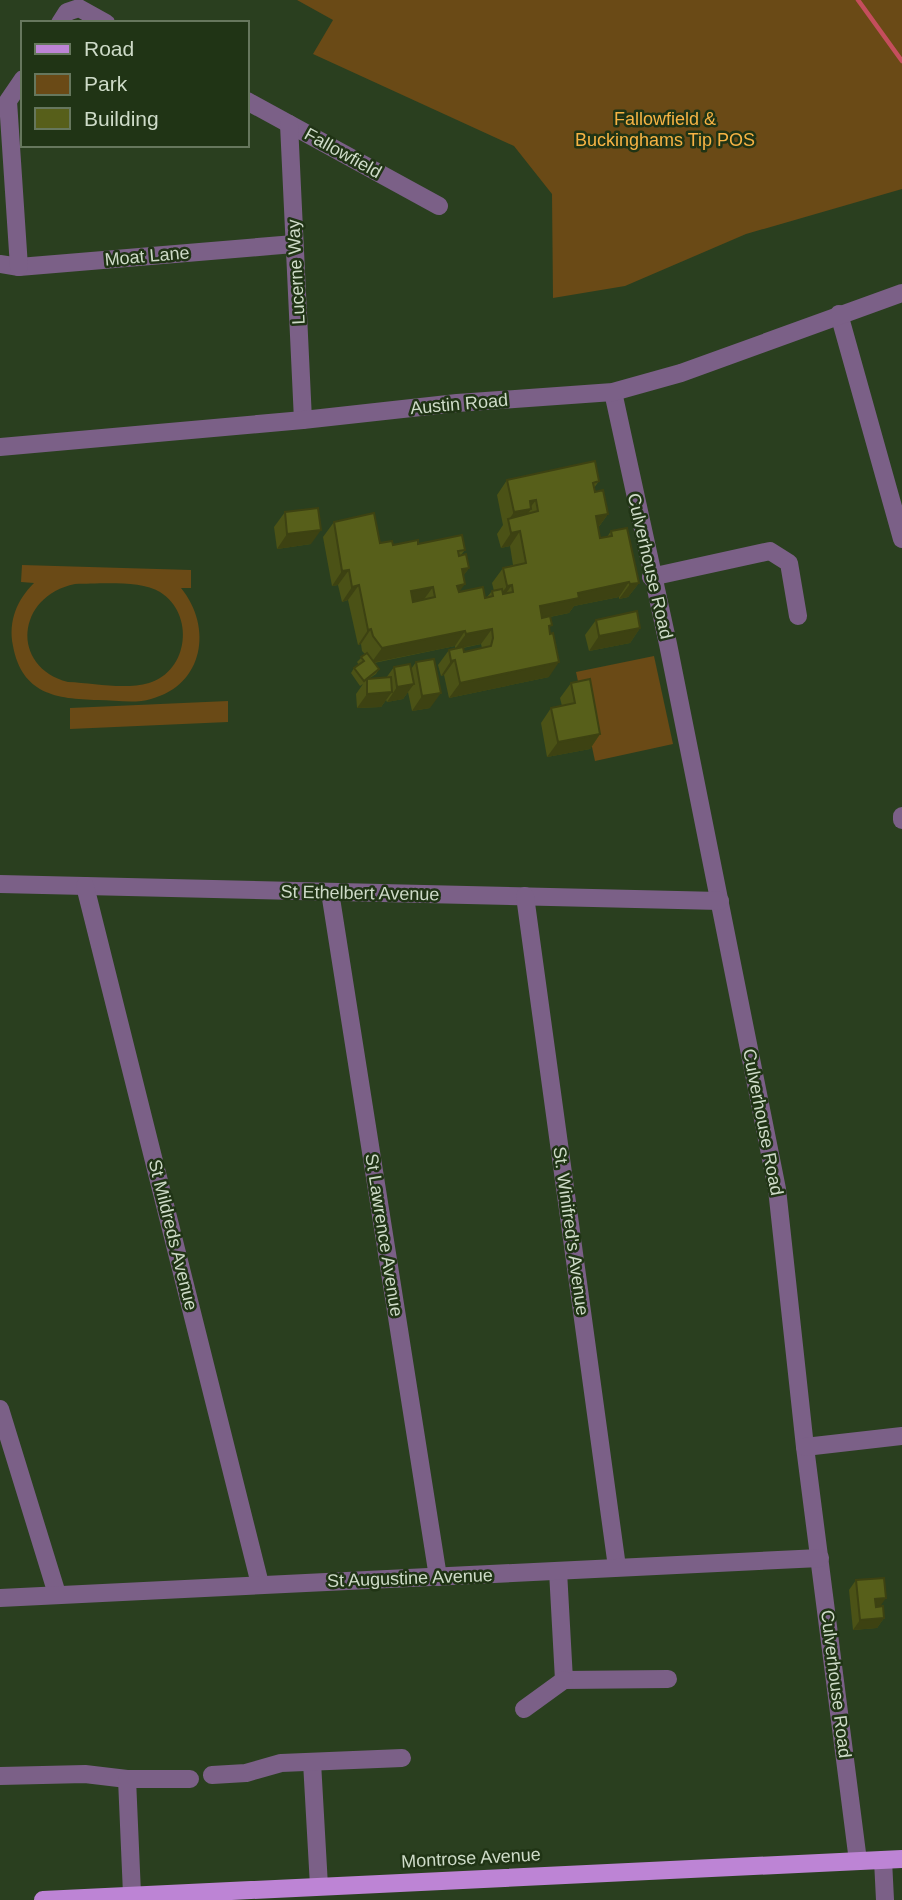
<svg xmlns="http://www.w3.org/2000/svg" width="902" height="1900" font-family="Helvetica,sans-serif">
<rect width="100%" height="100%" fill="#2a3f1f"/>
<g fill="#6a4a16" fill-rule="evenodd">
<path d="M297,0H902V189L746,234L625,286L553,298L552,194L514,146L313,54L333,20Z"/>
<path d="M22,565L191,570V588H181C213,627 204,685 151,699C135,704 115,700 98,700C56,699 22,694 13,646C8,621 17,600 34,583L21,582ZM75,584C98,584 140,580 160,592C195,614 189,671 149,683C124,690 93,683 68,682C10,667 16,596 75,584Z"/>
<path d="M654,656L673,744L595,761L576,672Z"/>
<path d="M228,701V722L70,729V708Z"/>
</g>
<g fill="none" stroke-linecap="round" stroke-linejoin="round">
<path stroke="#c54e5d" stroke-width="4.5" d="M858,0L902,61"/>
<g stroke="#7b6087" stroke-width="18">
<path d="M60,23L67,12L79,8L106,23"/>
<path d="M247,101L439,206"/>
<path d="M289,124L303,420"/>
<path d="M0,264L19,267L294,244"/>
<path d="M19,267L8,101L23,79"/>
<path d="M839,314L902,539"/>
<path d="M613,392L668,644L777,1189L805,1447L858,1861"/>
<path d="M0,447L303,420L457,403L613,392L681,373L902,293"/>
<path d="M651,577L770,551L789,563L798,616"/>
<path d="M902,816V820"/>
<path d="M0,884L720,901"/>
<path d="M85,886L260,1584"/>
<path d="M330,892L438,1577"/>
<path d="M525,896L617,1567"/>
<path d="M0,1409L57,1594"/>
<path d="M805,1447L902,1436"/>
<path d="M558,1571L564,1680L668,1679"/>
<path d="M0,1598L820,1558"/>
<path d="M524,1709L564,1680"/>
<path d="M312,1762L319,1886"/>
<path d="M212,1775L246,1773L281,1763L402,1758"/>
<path d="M0,1776L85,1774L127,1779"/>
<path d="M883,1860L885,1900"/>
<path d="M132,1894L127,1779H190"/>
</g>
<path stroke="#bd84d5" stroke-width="18" d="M43,1900L902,1859"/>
</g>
<g fill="#4b5216" fill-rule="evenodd">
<path d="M507,480L599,481L594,488L595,492L608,514L598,528L600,538L607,537L611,531L639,583L628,597L619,599V597L574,606L569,613L550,617L549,677L449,698L444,675L441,676L438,665L449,650L455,648V646L374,663L379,669L376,674L370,678H386L394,667L411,669L416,662L430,708L412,711L408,692L403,699L387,702L386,700L381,707L357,708L356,694L363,684L360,686L351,673L354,668L359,665L357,662L365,654L362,651L361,644L358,645L348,600L342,602L338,585L332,586L323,537L334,522L380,543L393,545L418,544L465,550L461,555L469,568L463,576L459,592L487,597L492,591H494L492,583L503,568L513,565L510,546L501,548L497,534L503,525L497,495ZM481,644L482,648L464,652L463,648Z"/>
<path d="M285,512L311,544L277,549L274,527Z"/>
<path d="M596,620L640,628L630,643L589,651L585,635Z"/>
<path d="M571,683L600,734L590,749L547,757L541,723L551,708L562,706L560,698Z"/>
<path d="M856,1580L880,1606L884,1618L877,1628L853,1630L849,1590Z"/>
</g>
<g fill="#3d4212">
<path d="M536,500L529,509H531L521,524L508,521L514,512L530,501Z"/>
<path d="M608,514L597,529L596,516Z"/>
<path d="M321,530L311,544L277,549L287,534Z"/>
<path d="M520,531L510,546L501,548L511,533Z"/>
<path d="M469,568L458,583L462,569Z"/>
<path d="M349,570L338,585L332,586L342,571Z"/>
<path d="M629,582L619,597L574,606L569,613L529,621L540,606L578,593Z"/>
<path d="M639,583L628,597L619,599L630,584Z"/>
<path d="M465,584L454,599L457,586Z"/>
<path d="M359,585L348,600L342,602L352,587Z"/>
<path d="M512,585L501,600L496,601L507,586Z"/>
<path d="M433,587L422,602L400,606L411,591Z"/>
<path d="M640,628L630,643L589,651L599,636Z"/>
<path d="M371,629L361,644L358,645L368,630Z"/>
<path d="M492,629L481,644L455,649L466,634Z"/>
<path d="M465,631L455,646L371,663L382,648Z"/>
<path d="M455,660L444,675L441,676L451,661Z"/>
<path d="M559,662L549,677L449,698L460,683Z"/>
<path d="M414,684L403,699L387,702L397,687Z"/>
<path d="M392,692L381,707L357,708L367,694Z"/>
<path d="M441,693L430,708L412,711L422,696Z"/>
<path d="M600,734L590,749L547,757L558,742Z"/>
<path d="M886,1598L879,1608L868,1609L875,1599Z"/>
<path d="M884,1618L877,1628L853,1630L860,1620Z"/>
</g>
<g fill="#575f1a" stroke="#3d4212" stroke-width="2" fill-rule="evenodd">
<path d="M595,461L599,481L593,483L595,492L603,490L608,514L596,516L600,538L612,536L611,531L627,528L639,583L630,584L629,582L578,593L579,598L540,606L542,618L550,616L552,625L549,626L550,634L553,633L559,662L460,683L455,660L451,661L449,650L463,647L464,652L491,646L493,638L492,629L466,634L465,631L382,648L373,636L371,629L368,630L359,585L352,587L349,570L342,571L334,522L374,513L380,543L392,541L393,545L418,540V544L462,535L465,550L458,551L459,556L466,554L469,568L462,569L465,584L457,586L459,592L483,587L485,598L493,596L492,591L502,589L503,594L513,592L512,585L507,586L503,568L526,563L520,531L511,533L508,519L538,511L536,500L530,501L531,509L514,512L507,480ZM433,587L435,597L413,602L411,591Z"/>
<path d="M318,508L321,530L287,534L285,512Z"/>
<path d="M637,611L640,628L599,636L596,620Z"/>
<path d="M367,653L379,669L364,681L354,668L364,661L361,657Z"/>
<path d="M434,659L441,693L422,696L416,662Z"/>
<path d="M410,664L414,684L397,687L394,667Z"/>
<path d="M391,677L392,692L367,694V679Z"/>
<path d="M590,679L600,734L558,742L551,708L575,703L571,683Z"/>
<path d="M884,1578L886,1598L875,1599L876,1607L883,1606L884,1618L860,1620L856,1580Z"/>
</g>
<g text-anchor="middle" stroke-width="5" stroke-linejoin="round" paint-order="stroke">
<g font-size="18" fill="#f7b344" stroke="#203415">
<text x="665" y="125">Fallowfield &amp;<tspan x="665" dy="21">Buckinghams Tip POS</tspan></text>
</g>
<g font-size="18" fill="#cedbc8" stroke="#203415">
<text transform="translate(343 153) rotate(29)" y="6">Fallowfield</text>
<text transform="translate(147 256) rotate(-5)" y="6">Moat Lane</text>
<text transform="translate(296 272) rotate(-93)" y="6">Lucerne Way</text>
<text transform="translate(459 404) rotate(-5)" y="6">Austin Road</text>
<text transform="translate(650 566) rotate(77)" y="6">Culverhouse Road</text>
<text transform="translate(360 893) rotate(1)" y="6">St Ethelbert Avenue</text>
<text transform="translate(763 1122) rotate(79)" y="6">Culverhouse Road</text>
<text transform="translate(571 1231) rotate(82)" y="6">St. Winifred's Avenue</text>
<text transform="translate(173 1235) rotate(76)" y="6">St Mildreds Avenue</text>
<text transform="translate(384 1235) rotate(81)" y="6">St Lawrence Avenue</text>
<text transform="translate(410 1578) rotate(-2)" y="6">St Augustine Avenue</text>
<text transform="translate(836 1684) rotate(83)" y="6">Culverhouse Road</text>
<text transform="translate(471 1858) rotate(-3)" y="6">Montrose Avenue</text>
</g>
</g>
<rect x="21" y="21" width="228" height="126" fill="#203415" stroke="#66775d" stroke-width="2"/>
<rect x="35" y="44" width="35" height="10" fill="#bd84d5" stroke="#66775d" stroke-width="2"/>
<text x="84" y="56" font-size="21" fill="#cedbc8">Road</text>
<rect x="35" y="74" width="35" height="21" fill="#6a4a16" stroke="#66775d" stroke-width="2"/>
<text x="84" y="91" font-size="21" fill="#cedbc8">Park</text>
<rect x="35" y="108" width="35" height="21" fill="#575f1a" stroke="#66775d" stroke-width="2"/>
<text x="84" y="126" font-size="21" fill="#cedbc8">Building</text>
</svg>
